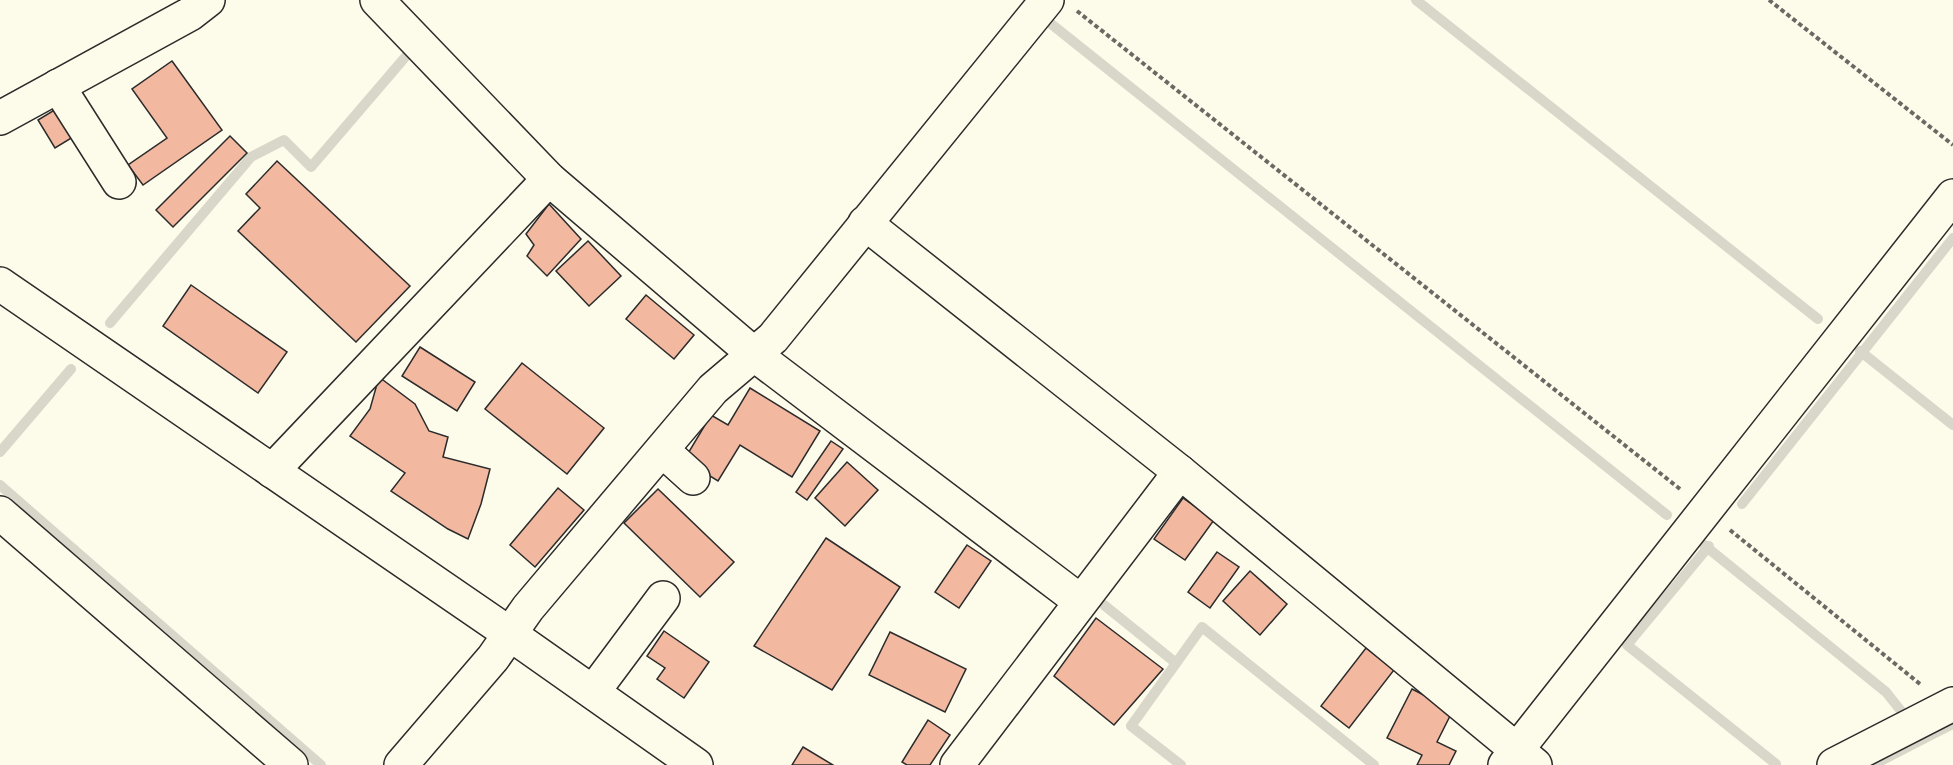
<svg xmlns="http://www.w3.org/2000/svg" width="1953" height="765" font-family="'Titillium Web',sans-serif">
<rect width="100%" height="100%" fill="#fdfbea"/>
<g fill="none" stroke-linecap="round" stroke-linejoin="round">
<g stroke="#d8d7c9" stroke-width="10">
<path d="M1416,0L1818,319"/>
<path d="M1050,23L1667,515"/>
<path d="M110,323L251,157L284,140L311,167L407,55"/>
<path d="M1860,351L1953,425"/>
<path d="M0,452L71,369"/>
<path d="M0,485L321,765"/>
<path d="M1742,504L1953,238"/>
<path d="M1704,545L1886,692L1905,716"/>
<path d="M1709,546L1627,645L1776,764"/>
<path d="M1104,605L1176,663"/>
<path d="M1919,733L1923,739L1951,725"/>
<path d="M1181,765L1131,726L1202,627L1374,765"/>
<path d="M1873,765L1923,739"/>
</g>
</g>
<g fill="#f2b8a0" stroke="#2b2b2b" stroke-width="1.5">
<path d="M172,61L222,130L143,185L128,165L167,138L132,89Z"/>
<path d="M56,109L73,137L55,148L38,120Z"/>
<path d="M230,136L247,153L173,227L156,210Z"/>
<path d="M277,161L410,286L356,342L238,231L260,208L246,194Z"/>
<path d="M549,204L581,239L547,276L527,256L534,245L526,234Z"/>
<path d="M588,241L621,276L589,306L556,271Z"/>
<path d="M191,285L287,352L258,393L163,326Z"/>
<path d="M646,295L694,335L674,359L626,319Z"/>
<path d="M420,347L475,382L457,411L402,376Z"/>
<path d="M522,363L604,428L567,474L485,409Z"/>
<path d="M379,377L415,404L429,431L448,437L443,457L490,469L481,504L468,539L448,529L391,491L405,473L350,436L370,409Z"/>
<path d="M750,388L820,431L792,477L740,445L718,481L684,460L711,415L728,425Z"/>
<path d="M831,441L843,449L807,500L796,492Z"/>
<path d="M847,462L878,490L845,526L815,498Z"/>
<path d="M558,488L584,510L535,567L510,545Z"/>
<path d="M658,489L734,562L700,597L624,523Z"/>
<path d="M1183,498L1214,520L1185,560L1154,539Z"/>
<path d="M826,538L900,587L832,690L754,646Z"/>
<path d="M967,545L991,561L959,608L935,592Z"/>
<path d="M1217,552L1239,567L1210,608L1188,592Z"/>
<path d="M1250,571L1287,604L1260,635L1223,601Z"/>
<path d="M1096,618L1163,669L1114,725L1054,676Z"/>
<path d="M664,631L709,662L684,698L657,679L665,668L647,656Z"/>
<path d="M890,632L966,669L945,712L869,675Z"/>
<path d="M1366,648L1394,670L1349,728L1321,706Z"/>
<path d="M1412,689L1453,710L1437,742L1456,751L1449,765H1417L1422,755L1387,738Z"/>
<path d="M928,720L950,735L930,765H907L902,762Z"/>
<path d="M803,747L833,765H792Z"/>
</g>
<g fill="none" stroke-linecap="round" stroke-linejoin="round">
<g stroke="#2b2b2b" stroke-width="36">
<g id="minor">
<path d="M377,0L549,179L755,355L1080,601"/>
<path d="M58,86L119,182"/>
<path d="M0,118L190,14L208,0"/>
<path d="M865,223L1180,472L1535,765"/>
<path d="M0,284L510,634L696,765"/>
<path d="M662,450L693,478"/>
<path d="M272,471L549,179"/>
<path d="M0,513L291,765"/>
<path d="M593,692L663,598"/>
<path d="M401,765L493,658L528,608L713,389L773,338L1047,0"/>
<path d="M957,765L1180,472"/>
<path d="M1505,765L1953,196"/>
<path d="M1834,765L1953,704"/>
</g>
</g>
<g stroke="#6a6964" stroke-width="4" stroke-dasharray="4.5 3" stroke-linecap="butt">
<path d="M1769,0L1953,145"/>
<path d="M1077,11L1680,489"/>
<path d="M1730,530L1920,684"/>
</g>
<use href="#minor" stroke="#fdfbea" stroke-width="33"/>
</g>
</svg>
